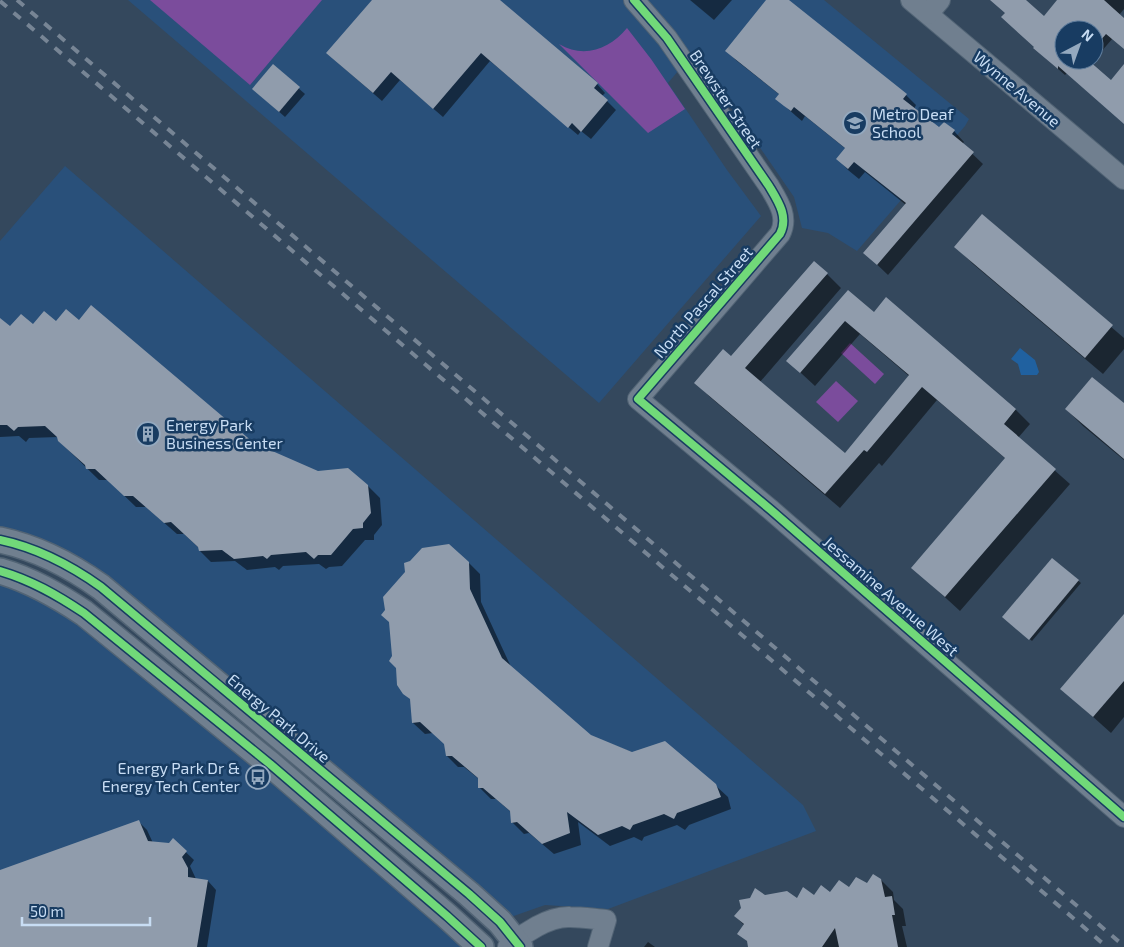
<svg xmlns="http://www.w3.org/2000/svg" width="1124" height="947" font-family="'Exo 2',sans-serif">
<rect width="100%" height="100%" fill="#34485d"/>
<g fill="#29507a">
<path d="M128,0H824L969,119L965,126L857,251L828,233L802,228L794,197L694,52L668,83L727,170L761,216L599,403Z"/>
<path d="M65,166L803,805L816,831L608,909L545,905L508,918L114,584L0,529V241Z"/>
<path d="M0,582L13,586L74,618L463,940L468,947H0Z"/>
</g>
<g fill="#7b4c9c">
<path d="M150,0H322L250,85Z"/>
<path d="M627,28L651,59L685,109L648,133L559,44C584,59 610,49 627,28Z"/>
<path d="M850,343L884,374L875,384L841,353Z"/>
<path d="M836,381L858,401L838,422L816,402Z"/>
</g>
<path fill="#2061a0" d="M1020,348L1035,360L1039,372L1037,375H1021L1018,364L1011,359Z"/>
<g fill="#0007">
<path d="M374,0H498L597,84L605,93L602,96L616,110L591,139L581,131L578,135L490,61L443,117L400,80L382,101L337,62Z"/>
<path d="M690,0H732L714,20Z"/>
<path d="M767,0H787L906,95L916,105L914,109L940,129L944,123L954,131L964,142L962,144L983,164L888,275L865,253L906,205L865,172L859,179L848,170L838,159L846,149L805,116L802,121L796,116L777,99L780,95L737,61L727,51Z"/>
<path d="M991,0H1024L1044,17L1059,0H1124V9L1119,15L1124,20V48L1113,38L1094,60V30H1064V60H1094L1090,64L1111,82L1124,66V123L1067,73L1065,75L1041,54L1006,13Z"/>
<path d="M273,66L305,94L285,117L259,94Z"/>
<path d="M982,216L1124,338V349L1103,374L973,264L956,247Z"/>
<path d="M827,274L841,288L760,382L845,454L909,376L860,334L815,386L788,361L849,292L874,313L886,299L1016,410L1030,424L1018,438L1070,484L960,611L913,568L1006,459L937,400L882,466L879,463L840,508L710,397L696,383L731,358Z"/>
<path d="M0,319L10,328L56,323L253,444L318,472L368,486L380,498L382,525L374,535V540H365L342,566L329,567L326,569L319,564L283,566L279,570L275,567L247,570L235,561L211,562L200,551L199,548L184,534H177L146,507H136L108,480H99L59,441L58,437L29,438L26,442L19,436L0,437Z"/>
<path d="M1124,405V460L1083,426L1066,409Z"/>
<path d="M1052,559L1081,583L1032,641L1006,619Z"/>
<path d="M468,562L480,574L481,602L512,669L591,736L715,785L728,797L731,809L689,825L685,830L677,825L644,837L642,841L634,837L610,846L578,822L581,845L554,854L529,833L524,834L512,822L511,812L496,799H491L479,787V779L464,767H458L447,756L446,745L433,733L425,734L413,723L411,700L404,693L397,668Z"/>
<path d="M1124,616V717L1111,733L1062,689Z"/>
<path d="M139,822L147,830L153,843L169,845L173,840L194,860L190,866L196,879L208,881L216,890L207,947H0V871Z"/>
<path d="M881,880L893,892L894,900L903,909L906,926H902L907,947H750L749,943L739,933L744,925L735,916L765,897L797,899L831,894L867,885Z"/>
<path d="M648,942L655,947H644Z"/>
</g>
<g fill="#909cac">
<path d="M372,0H500L598,83L594,88L608,100L581,132L572,123L568,128L481,53L433,109L391,72L373,93L326,53Z"/>
<path d="M766,0H789L907,94L903,99L939,127L944,122L955,130L952,134L974,152L877,265L863,253L906,203L854,162L848,169L836,159L845,148L794,107L791,111L784,106L775,99L779,94L725,51Z"/>
<path d="M990,0H1026L1044,16L1057,0H1104L1124,18V49L1106,34L1100,41L1094,35V30H1064V60H1088L1111,80L1124,64V124L1058,66V69L1033,48L1034,47L1001,17L1005,13Z"/>
<path d="M273,64L300,87L279,112L252,89Z"/>
<path d="M982,214L1113,325L1085,358L954,247Z"/>
<path d="M814,261L828,273L745,368L845,453L909,375L845,321L800,373L786,361L848,290L874,312L886,297L1016,409L1004,424L1056,469L945,597L911,568L1005,458L922,387L867,452L864,450L825,494L694,383L723,349L731,356Z"/>
<path d="M91,305L254,443L318,471L348,468L368,485L371,513L363,523V528L353,529L331,555H318L314,559L306,552L271,555L267,559L263,556L234,559L222,550L199,551L198,547L171,522L164,523L133,496H124L95,469H86L85,465L58,441L57,437L45,426L18,427L14,431L7,425H0V318L10,326L21,314L33,324L44,311L56,321L66,309L79,320Z"/>
<path d="M1092,377L1124,403V459L1065,409Z"/>
<path d="M449,544L469,562L470,589L502,658L591,735L632,752L665,741L716,784L721,797L677,813L674,819L664,814L633,825L630,830L622,826L598,835L567,812L570,833L542,844L517,822L511,823L510,811L483,788H478V778L452,756H446L444,744L420,722L412,723L410,699L403,694L397,685L396,668L389,661L392,656L389,622L381,615L385,610L383,597L405,572L404,563L410,561L422,548Z"/>
<path d="M1052,558L1079,580L1029,640L1002,617Z"/>
<path d="M1124,614V681L1093,717L1060,689Z"/>
<path d="M139,820L148,841L169,843L173,838L187,851L182,857L188,868V877L208,880L197,947H0V870Z"/>
<path d="M873,874L881,879L885,897L892,896L895,915H892L898,947H839L835,928L822,947H748L747,941L737,934L744,924L734,916L741,908L739,900L750,898L755,888L765,895L787,891L797,898L803,887L814,895L821,885L830,892L839,880L849,887L856,877L867,883Z"/>
</g>
<g fill="none" stroke-linecap="round" stroke-linejoin="round">
<g stroke="#526475" stroke-width="22">
<g id="minor">
<path d="M634,0L667,38L769,186C778,201 789,217 780,234L638,399L771,510L1124,817"/>
<path d="M911,0L1124,179"/>
<path d="M928,14L940,0"/>
<path d="M508,947C524,933 549,916 570,917C582,917 594,919 606,920L598,947"/>
</g>
</g>
<g stroke="#526475" stroke-width="28">
<g id="tertiary">
<path d="M0,540C38,548 70,565 101,587L469,894L500,922L520,947"/>
<path d="M0,571C31,580 57,595 84,613L270,764L447,916L481,947"/>
</g>
</g>
<use href="#minor" stroke="#707f8f" stroke-width="20"/>
<use href="#tertiary" stroke="#707f8f" stroke-width="25"/>
<g stroke="#778595" stroke-width="4" stroke-dasharray="9 9" stroke-linecap="butt">
<path d="M17,0L1124,946"/>
<path d="M0,1L1107,947"/>
</g>
<g stroke="#183c62" stroke-width="11">
<g id="cycleway">
<path d="M634,0L667,38L769,186C778,201 789,217 780,234L638,399L771,510L1124,817"/>
<path d="M0,540C38,548 70,565 101,587L469,894L500,922L520,947"/>
<path d="M0,571C31,580 57,595 84,613L270,764L447,916L481,947"/>
</g>
</g>
<use href="#cycleway" stroke="#71d979" stroke-width="8"/>
</g>
<defs>
<g id="school-ring" transform="scale(1.25)"><circle r="9.5" fill="#183c62" stroke="#94a9bf" stroke-width="1.5"/><path d="M0-5L7-2L0 1L-7-2ZM-4 1L0 2.5L4 1V4Q0 6-4 4Z" fill="#94a9bf"/></g>
<g id="building-ring" transform="scale(1.25)"><circle r="9.5" fill="#183c62" stroke="#94a9bf" stroke-width="1.5"/><path d="M-4-6H4V6H1V3H-1V6H-4ZM-2.5-4.3h1.7v1.8h-1.7ZM.8-4.3h1.7v1.8H.8ZM-2.5-1h1.7V.8h-1.7ZM.8-1h1.7V.8H.8Z" fill="#94a9bf"/></g>
<g id="bus-ring" transform="scale(1.25)"><circle r="9.5" fill="#183c62" stroke="#94a9bf" stroke-width="1.5"/><path d="M-5-6H5V4H4V6H2V4H-2V6H-4V4H-5ZM-3.5-4V0h7V-4ZM-3.5 1.2v1.5H-2V1.2ZM2 1.2v1.5H3.5V1.2Z" fill="#94a9bf"/></g>
</defs>
<g fill-rule="evenodd">
<use href="#school-ring" x="855" y="123"/>
<use href="#building-ring" x="148" y="434"/>
<use href="#bus-ring" x="258" y="777"/>
</g>
<g text-anchor="middle" stroke-width="5" stroke-linejoin="round" paint-order="stroke">
<g font-size="16" fill="#c8ddf4" stroke="#183c62">
<text transform="translate(1017 89) rotate(40)" y="6">Wynne Avenue</text>
<text transform="translate(726 99) rotate(56)" y="6">Brewster Street</text>
<text transform="translate(703 302) rotate(-49)" y="6">North Pascal Street</text>
<text transform="translate(891 596) rotate(41)" y="6">Jessamine Avenue West</text>
<text transform="translate(279 718) rotate(40)" y="6">Energy Park Drive</text>
</g>
<g font-size="16" fill="#c8ddf4" stroke="#183c62" text-anchor="start">
<text x="872" y="120">Metro Deaf<tspan x="872" dy="18">School</tspan></text>
<text x="166" y="431">Energy Park<tspan x="166" dy="18">Business Center</tspan></text>
<text x="240" y="774" text-anchor="end">Energy Park Dr &amp;<tspan x="240" dy="18">Energy Tech Center</tspan></text>
</g>
</g>
<g transform="translate(1079 45) rotate(41)"><circle r="24" fill="#183c62" stroke="#5e7c9c"/>
<path d="M0-4L9 19L0 12L-9 19Z" fill="#94a9bf"/>
<text y="-8" font-size="14" font-weight="bold" text-anchor="middle" fill="#c8ddf4">N</text>
</g>
<path d="M22 917v8h128v-8" fill="none" stroke="#c8ddf4" stroke-width="2.5"/>
<text x="30" y="917" font-size="15" fill="#c8ddf4" stroke="#183c62" stroke-width="4" paint-order="stroke">50 m</text>
</svg>
